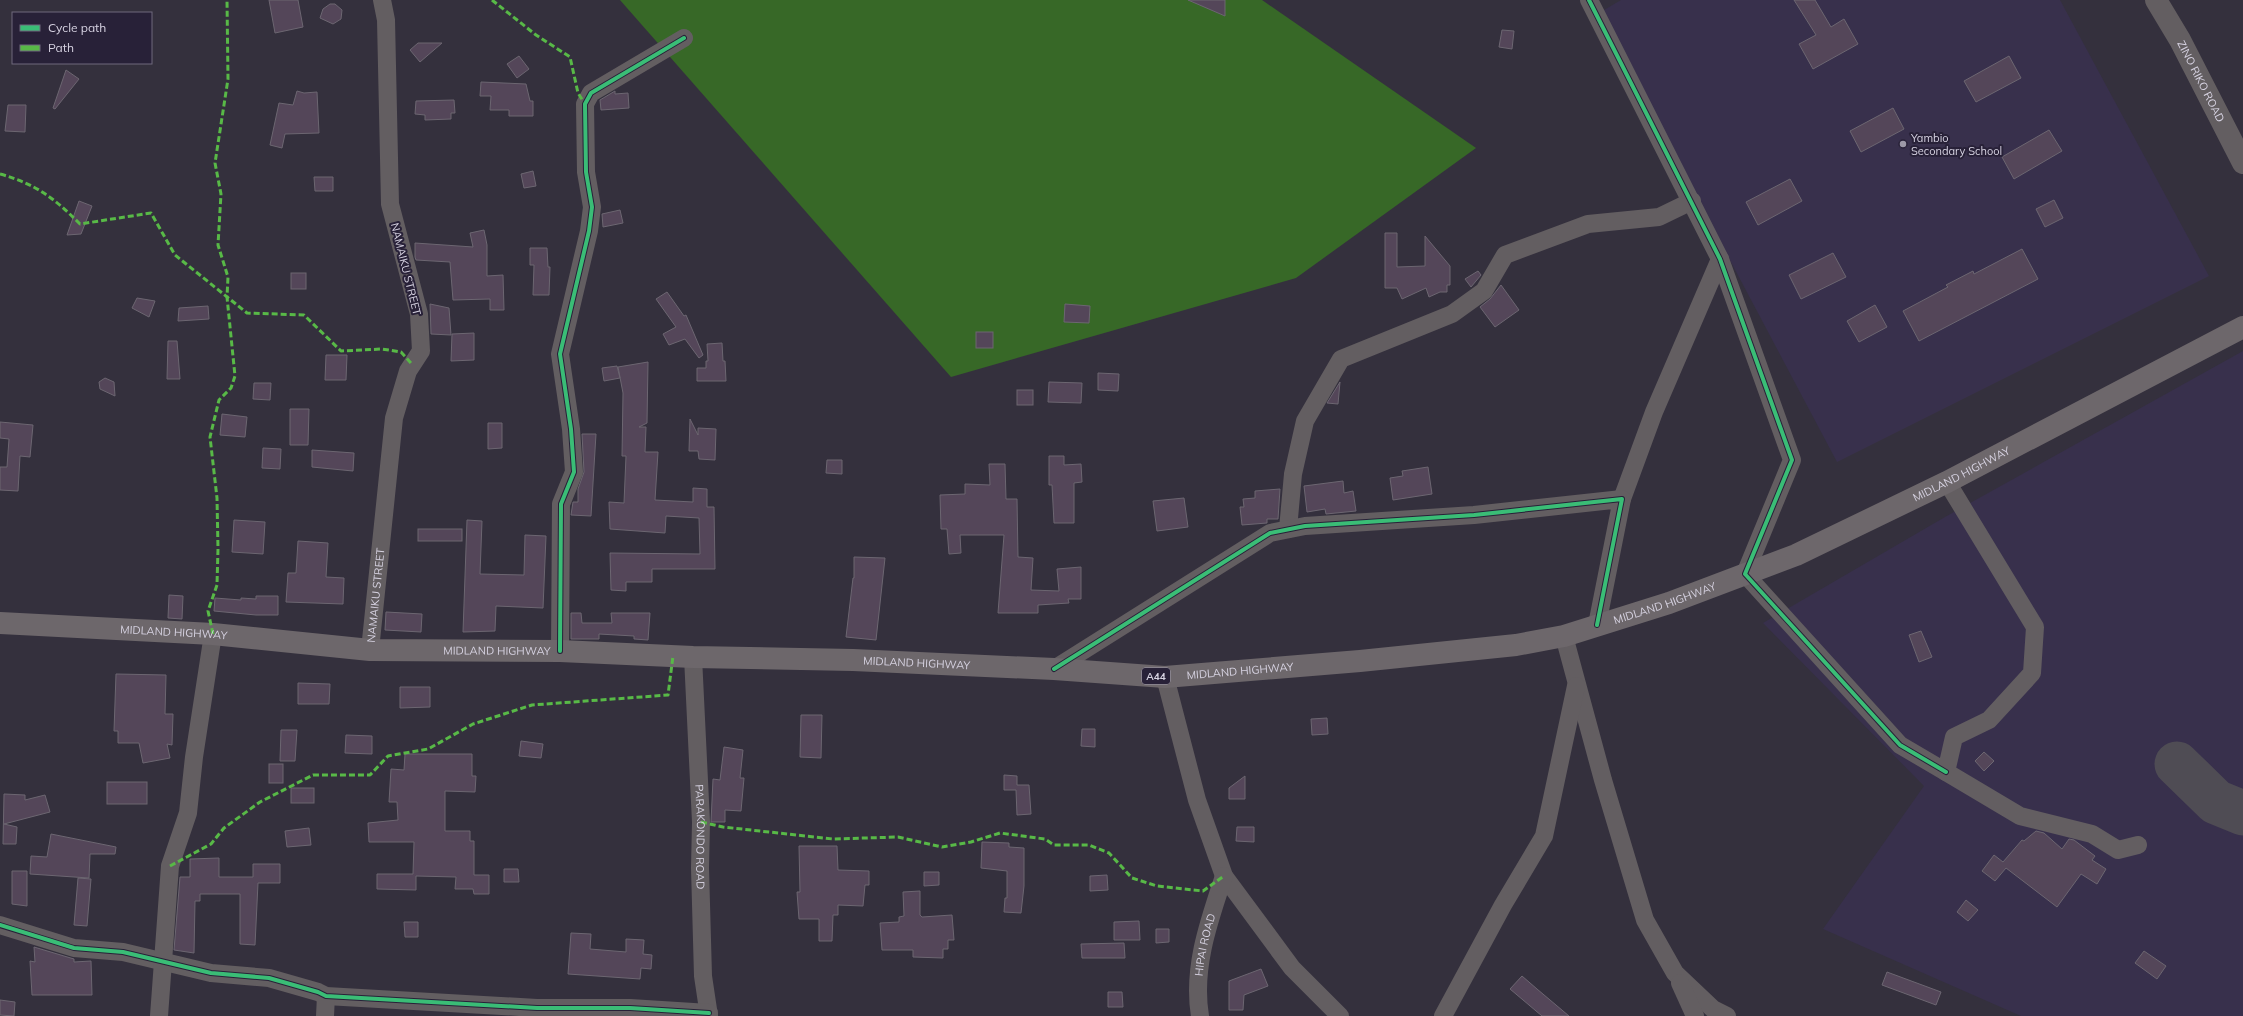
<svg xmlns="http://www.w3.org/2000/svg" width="2243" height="1016" font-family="Mulish,sans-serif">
<rect width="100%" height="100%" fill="#34303d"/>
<g fill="#38304c">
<path d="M1621,0H2060L2209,276L1837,462L1599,13Z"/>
<path d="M2243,351V1016H2021L1823,929L1924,786L1763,623L1945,517Z"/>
</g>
<path fill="#376827" d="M620,0H1262L1476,148L1296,278L951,377Z"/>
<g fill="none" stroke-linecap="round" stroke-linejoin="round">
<path stroke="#4f4c54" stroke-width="45" d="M2177,764L2216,802L2243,813"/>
</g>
<g fill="#544659" stroke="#6c6671">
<path d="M269,0H298L303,27L275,33Z"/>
<path d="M1188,0H1225V16Z"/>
<path d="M1794,0H1815L1831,27L1844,19L1858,44L1813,69L1799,44L1816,35Z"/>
<path d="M330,4H335L342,10L341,19L333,24L320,18L323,9Z"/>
<path d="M1502,30L1514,31L1512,49L1499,47Z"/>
<path d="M418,43H442L420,62L410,50Z"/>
<path d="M519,56L529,69L517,78L507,64Z"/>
<path d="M2009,56L2021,78L1976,102L1964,81Z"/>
<path d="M66,70L79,79L55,109L53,108Z"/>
<path d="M481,82L526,84L530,101H533V116H509V110H490L491,96H480Z"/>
<path d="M297,91L304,93L317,92L319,133L285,134L282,148L270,145L279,103L293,105Z"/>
<path d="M615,91V94L628,93L629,108L601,110L600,100Z"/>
<path d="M454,100L455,113H451V119L425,120V115L415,114L416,101Z"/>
<path d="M8,105H26L25,132L5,131Z"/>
<path d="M1893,108L1904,129L1861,152L1850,131Z"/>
<path d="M2049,130L2062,151L2014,179L2002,157Z"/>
<path d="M533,171L536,186L524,188L521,174Z"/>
<path d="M314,177H333V191H315Z"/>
<path d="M1790,179L1802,201L1758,225L1746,202Z"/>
<path d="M2054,200L2063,218L2045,227L2036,209Z"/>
<path d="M79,201L92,206L81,234L67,235Z"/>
<path d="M620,210L623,223L603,227L602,214Z"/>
<path d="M484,230L487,245V276L503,275L504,310H490V299L453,300L450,262L416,260L415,257V243L473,247L470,233Z"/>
<path d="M1385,233H1397V267L1425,266V236L1450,266V285H1447V292H1440L1429,297L1426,288L1402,299L1397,288H1385Z"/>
<path d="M530,248H547L548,267H550L549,295H533L534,265H530Z"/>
<path d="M2022,249L2038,279L1919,341L1903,311L1948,287L1946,285L1973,271L1974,274Z"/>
<path d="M1833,253L1846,277L1801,299L1789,275Z"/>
<path d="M1478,271L1481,275L1471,287L1465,279Z"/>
<rect x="291" y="273" width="15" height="16"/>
<path d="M1501,285L1519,310L1495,327L1480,307L1490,299Z"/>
<path d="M667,292L684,316L686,315L703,355L699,358L685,339L669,345L663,334L676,327L656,299Z"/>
<path d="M137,298L155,301L149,317L132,308Z"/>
<path d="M430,304L449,308L451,335L431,334Z"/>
<path d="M1065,304L1090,306L1089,323L1064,322Z"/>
<path d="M1875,305L1887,327L1859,342L1847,321Z"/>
<path d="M208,306L209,319L178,321L179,308Z"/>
<rect x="976" y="332" width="17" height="16"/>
<path d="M474,333V360L451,361L452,334Z"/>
<path d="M168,341H177L180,379H167Z"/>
<path d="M722,343L723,361H725L726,381H697V368H706V361H708L707,344Z"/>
<path d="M326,355H347L346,380H325Z"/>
<path d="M648,362L647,423L639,427H646L645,452H658L655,500L693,502V488L707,489V507H714L715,569H652V582H626V591L611,590L610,553L700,554L699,518L666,516L665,533L610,529L609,502L624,503L626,456H622L623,393L618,367Z"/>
<path d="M617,366L620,378L604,381L602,368Z"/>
<path d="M1098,373L1119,374L1118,391L1098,390Z"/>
<path d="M105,378L114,382L115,396L100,389L99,382Z"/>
<path d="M1049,382L1082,383L1081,403L1048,402Z"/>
<path d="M1340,382L1338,404L1327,403Z"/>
<path d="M254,383H271L270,400L253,399Z"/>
<rect x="1017" y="390" width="16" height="15"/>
<path d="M290,409H309L308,445H290Z"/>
<path d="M222,414L247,417L245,437L220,435Z"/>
<path d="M690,419L698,435V428L716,429L715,460L699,459L698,451H689Z"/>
<path d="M0,422L33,425L30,457L20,456L18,491L0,490V467H7L9,439L0,438Z"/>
<path d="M488,423H502V448L488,449Z"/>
<path d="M582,434H596L591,516L571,515L573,502H578V489L584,472Z"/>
<path d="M263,448L281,449L280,469L262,468Z"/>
<path d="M312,450L354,453L353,471L312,467Z"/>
<path d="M1049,456H1064V465L1081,464L1082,482L1074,483V523H1054L1052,485H1049Z"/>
<path d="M827,460H842V474L826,473Z"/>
<path d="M989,464H1005L1006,499H1017L1018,557L1033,558L1031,590L1059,591L1057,569L1081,567V599H1068L1069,603L1038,605V613H998L1004,535H960L961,553L949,554L947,529H941L940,495L965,494V484L990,485Z"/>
<path d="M1428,467L1432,494L1393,500L1390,478L1403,476L1402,471Z"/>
<path d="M1343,481L1344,493L1353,491L1356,511L1326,514L1325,509L1307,512L1304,486Z"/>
<path d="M1280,489L1278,519H1267V523L1242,525L1240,507H1244L1243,499L1255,498V491Z"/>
<path d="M1184,498L1188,527L1157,531L1153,501Z"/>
<path d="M234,520L265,522L263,554L232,552Z"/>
<path d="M467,520L482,521L480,574L524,575L525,535L546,536L543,608L496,606L495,631L463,632Z"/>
<rect x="418" y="529" width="44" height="12"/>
<path d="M298,541L328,543L326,577L344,578L343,604L286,602L288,573H296Z"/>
<path d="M854,557L885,558L876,640L846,637L853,578H854Z"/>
<path d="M169,595L183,596L182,619L168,618Z"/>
<path d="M256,596H278V615H256L214,611L215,598L241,600V598L256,599Z"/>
<path d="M386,612L422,614L421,632L385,630Z"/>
<path d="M571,613H581L582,623H612L611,613H650L648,640L634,639V636L599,634V639H571Z"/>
<path d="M1921,631L1932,657L1919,662L1909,635Z"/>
<path d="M116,674L166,675L165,714H173L172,745L167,744L170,758L143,763L139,743H118V731H114Z"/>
<path d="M298,683L330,684L329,704H298Z"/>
<path d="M400,687H430V707L400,708Z"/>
<path d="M801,715H822L821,758L800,757Z"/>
<path d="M1327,718L1328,734L1312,735L1311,719Z"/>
<path d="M1082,729H1095V747L1081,746Z"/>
<path d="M281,730H297L295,761H280Z"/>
<path d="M346,735L372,736V754L345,753Z"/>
<path d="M521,741L543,744L541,758L519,756Z"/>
<path d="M724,747L743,750L740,778H744L741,811L725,810V822H711L713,779L720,780Z"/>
<path d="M1984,752L1994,761L1984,771L1975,761Z"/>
<path d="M405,754H472V776H476L475,792L445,791V831H470V841H474V875H489V894H474L473,889H455L456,877L416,876V890L377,889V874H413L414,842H369L368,823L398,820L397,802H389L391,769L404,770Z"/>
<rect x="269" y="764" width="14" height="19"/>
<path d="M1004,775L1017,776V785H1029L1031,814L1017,815L1016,790H1004Z"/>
<path d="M1245,776V799H1229V788Z"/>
<rect x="107" y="782" width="40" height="22"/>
<rect x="291" y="788" width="23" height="15"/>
<path d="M4,794L25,795V800L45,795L50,812L4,824L17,827L16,844H3Z"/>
<path d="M1237,827H1254V842L1236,841Z"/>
<path d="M309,828L311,845L287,847L285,831Z"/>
<path d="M2036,831L2044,833L2062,849L2069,839L2074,840L2095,856L2092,860L2106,869L2097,884L2081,874L2057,907L2006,868L1995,881L1982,871L1994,855L2003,862L2022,840L2024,841Z"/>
<path d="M51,834L116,847L115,854H90L89,878L30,874L31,856L47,857Z"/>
<path d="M982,842L1009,843V847L1024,848V886L1021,913L1004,912L1005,898H1007V871L981,868Z"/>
<path d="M799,846H837L838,870L869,871V885H865L863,906L838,905V915H833L832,941H819V919H799L797,892H800Z"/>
<path d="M219,858V877H253V864H280V883H258L255,945L240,944V894H200V901H195L194,953L174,950L180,877H190V859Z"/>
<path d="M504,869H518L519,882H504Z"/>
<path d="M12,871H27V906L12,904Z"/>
<path d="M924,872H939V885L924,886Z"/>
<path d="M1107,875L1108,890L1090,891V876Z"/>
<path d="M78,878L91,879L87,926L74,925Z"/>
<path d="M920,891V915L922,917L952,915L954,940H948V949H943V958L913,957V950H882L880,923L899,922V917L904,916L903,892Z"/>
<path d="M1966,900L1978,910L1968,921L1957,912Z"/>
<path d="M1139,921L1140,940H1114V922Z"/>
<path d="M404,922H418V937H405Z"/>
<path d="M1156,929H1169V942L1156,943Z"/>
<path d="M571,933L591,934L590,949L626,952V939L644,940L643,954L652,955L651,969L641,968L640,979L568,974Z"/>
<path d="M1124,943L1125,958H1082L1081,944Z"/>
<path d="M34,947L74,959V962L91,961L92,995H32L30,961L35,962Z"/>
<path d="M2144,951L2166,966L2157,979L2135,963Z"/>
<path d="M1261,969L1268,986L1244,995L1243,1010H1229V981Z"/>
<path d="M1887,972L1941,992L1936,1005L1882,985Z"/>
<path d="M1522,976L1537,989L1569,1016H1542L1510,989Z"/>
<path d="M1108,992H1122L1123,1007H1108Z"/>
<path d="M0,1000L15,1002L14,1016L0,1015Z"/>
</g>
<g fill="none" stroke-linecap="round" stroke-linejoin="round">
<g stroke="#635e61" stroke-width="18">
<path d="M1589,0L1720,259L1792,460L1745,574L1900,745L1946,772"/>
<path d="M1947,482L2035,627L2032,673L1989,720L1954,737L1946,772L2020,816L2092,834L2118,850L2138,845"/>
<path d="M1622,499L1654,412L1720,259"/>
<path d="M1288,529L1293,474L1305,421L1341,359L1452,314L1484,291L1505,255L1588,224L1659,217L1692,201"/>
<path d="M1564,636L1603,780L1645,920L1675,973L1713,1009L1727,1016"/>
<path id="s1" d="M370,650L394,418L408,371L421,351L419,314L390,204L386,20L382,0"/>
<path d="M560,651L561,504L574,472L571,429L560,354L589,231L592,207L586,172L585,104L591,93L684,38"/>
<path id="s2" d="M693,657L701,822L700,868L703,976L709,1016"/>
<path d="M1054,669L1270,533L1305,526L1474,515L1622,499L1597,625"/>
<path d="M1165,677L1197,800L1224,876L1292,968L1340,1016"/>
<path d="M0,925L74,948L123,952L211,973L269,978L318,992L326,996L537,1008H630L709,1013"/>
<path d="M1680,983L1695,1016"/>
<path d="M159,1016L170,866L188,813L194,757L213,634"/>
<path d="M325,1016L326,996"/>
<path id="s3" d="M1200,1016C1192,968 1209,921 1224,876"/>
<path d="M1443,1016L1503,905L1544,836L1576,686"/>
</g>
<path stroke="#635e61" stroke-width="22" id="s4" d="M2156,0L2180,40L2243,163"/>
<path stroke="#6d676b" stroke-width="22" id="s5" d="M0,623L213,634L370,650L560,651L693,657L853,660L1054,669L1165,677L1360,661L1516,645L1564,636L1669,603L1796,555L1947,482L2243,327"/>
<g stroke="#58b947" stroke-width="3" stroke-dasharray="6 3" stroke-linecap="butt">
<path d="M492,0L536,35L570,57L578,93L585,104"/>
<path d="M0,174C36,184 54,198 80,224L151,213L175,255L247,313L304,315L341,351L382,349L401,352L411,363"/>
<path d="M213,634L208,611L217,585L218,549L217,498L210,437L219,400L231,388L235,376L227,297L228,277L218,245L221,194L215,163L228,79L227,0"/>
<path d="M701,822L723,827L833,839L898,837L942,847L971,842L1000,833L1045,839L1054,845H1089L1109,853L1132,878L1157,886L1203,891L1224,876"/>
<path d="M170,866L211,844L224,828L260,802L313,775H370L388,756L428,749L473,724L532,705L668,695L673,656"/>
</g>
<g stroke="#282138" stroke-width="6">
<g id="cycleway">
<path d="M1589,0L1720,259L1792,460L1745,574L1900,745L1946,772"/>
<path d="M560,651L561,504L574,472L571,429L560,354L589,231L592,207L586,172L585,104L591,93L684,38"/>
<path d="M1054,669L1270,533L1305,526L1474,515L1622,499L1597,625"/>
<path d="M0,925L74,948L123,952L211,973L269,978L318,992L326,996L537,1008H630L709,1013"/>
</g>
</g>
<use href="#cycleway" stroke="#3abd76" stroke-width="4"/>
</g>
<circle fill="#9d99a8" stroke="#282138" stroke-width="1.5" cx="1903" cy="144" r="4"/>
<g text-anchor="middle" stroke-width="4" stroke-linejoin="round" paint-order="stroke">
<rect fill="#282138" stroke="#a29dae" stroke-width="1" x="1142" y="668" width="28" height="16" rx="3"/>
<g font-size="10" font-weight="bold" fill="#d6d2e1">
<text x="1156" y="680">A44</text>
</g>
<g font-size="11" fill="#d6d2e1" stroke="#282138">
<text dy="4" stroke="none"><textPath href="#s4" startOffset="93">ZINO RIKO ROAD</textPath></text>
<text transform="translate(406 269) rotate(76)" y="4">NAMAIKU STREET</text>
<text dy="4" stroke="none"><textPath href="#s5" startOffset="1998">MIDLAND HIGHWAY</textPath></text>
<text dy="4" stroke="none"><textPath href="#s1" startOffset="55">NAMAIKU STREET</textPath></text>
<text dy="4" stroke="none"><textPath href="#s5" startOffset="1674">MIDLAND HIGHWAY</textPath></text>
<text dy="4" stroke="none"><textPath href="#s5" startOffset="174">MIDLAND HIGHWAY</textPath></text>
<text dy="4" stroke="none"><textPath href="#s5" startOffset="498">MIDLAND HIGHWAY</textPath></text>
<text dy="4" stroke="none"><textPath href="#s5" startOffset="918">MIDLAND HIGHWAY</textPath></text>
<text dy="4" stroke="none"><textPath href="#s5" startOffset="1242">MIDLAND HIGHWAY</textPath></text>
<text dy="4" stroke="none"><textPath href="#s2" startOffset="180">PARAKONDO ROAD</textPath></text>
<text dy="4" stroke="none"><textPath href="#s3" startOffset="72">HIPAI ROAD</textPath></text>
</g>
<g font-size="11" fill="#d6d2e1" stroke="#282138" text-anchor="start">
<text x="1911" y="142">Yambio<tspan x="1911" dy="13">Secondary School</tspan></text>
</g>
</g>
<rect x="12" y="12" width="140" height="52" fill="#282138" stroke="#6e687c"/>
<rect x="20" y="25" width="20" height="6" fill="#3abd76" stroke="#6e687c"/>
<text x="48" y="32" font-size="12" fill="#d6d2e1">Cycle path</text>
<rect x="20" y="45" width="20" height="6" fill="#58b947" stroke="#6e687c"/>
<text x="48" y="52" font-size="12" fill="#d6d2e1">Path</text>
</svg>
